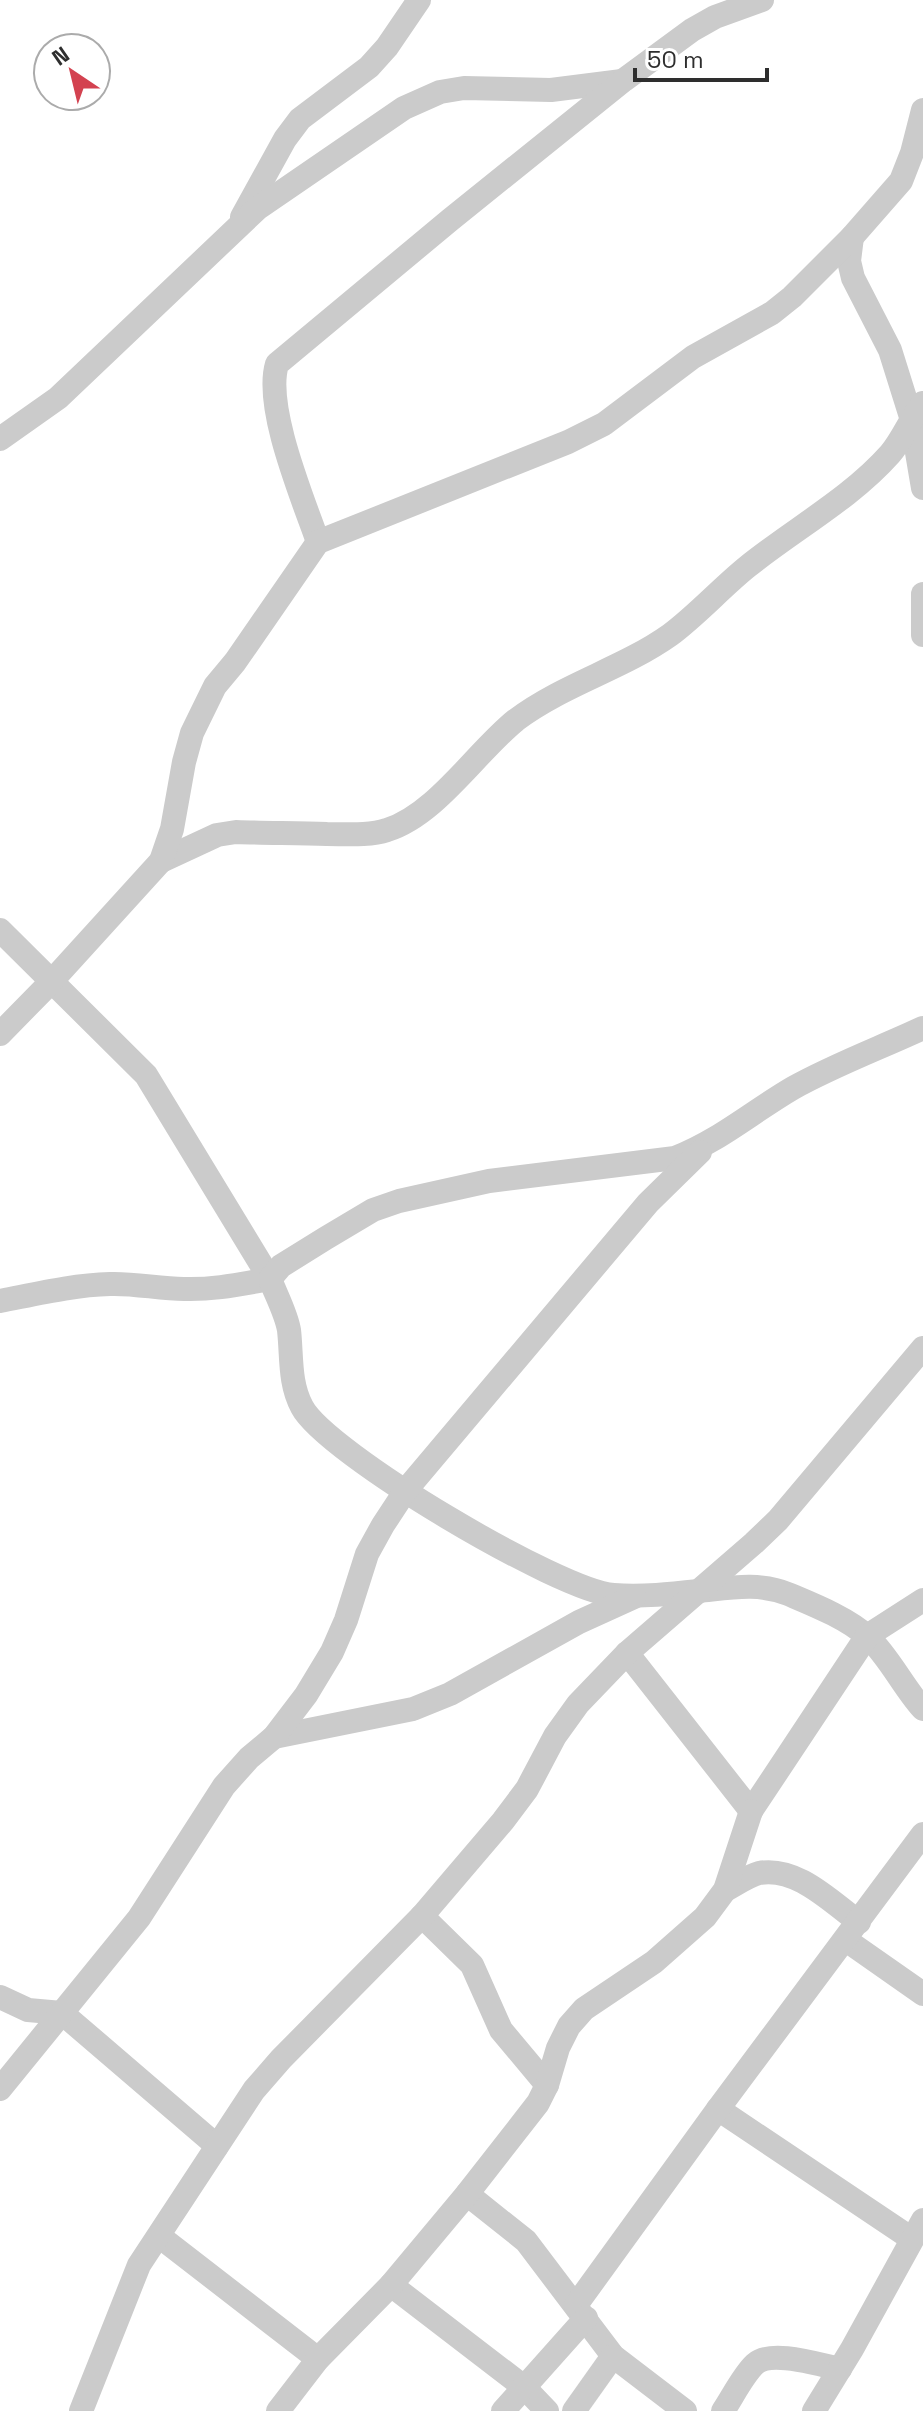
<svg xmlns="http://www.w3.org/2000/svg" width="923" height="2411" font-family="'Space Grotesk',sans-serif">
<rect width="100%" height="100%" fill="#fff"/>
<g fill="none" stroke-linecap="round" stroke-linejoin="round">
<g stroke="#cbcbcb" stroke-width="24">
<path d="M242,217L285,139L300,119L369,67L387,47L419,0"/>
<path d="M852,237L849,261L853,278L890,350L911,417L923,488"/>
<path d="M0,439L58,398L258,208L404,108L440,92L464,88L551,90L622,81"/>
<path d="M318,542C303,499 264,407 277,364L450,220L624,80L692,30L715,17L762,0"/>
<path d="M923,594V635"/>
<path d="M161,861L217,835L236,832C266,833 297,833 327,834C346,834 369,836 387,830C436,815 477,751 516,720C564,684 622,669 670,635C697,615 721,588 747,567C794,529 850,499 890,454C903,439 910,419 923,403"/>
<path d="M0,930L146,1075L270,1279C241,1284 213,1290 184,1289C159,1289 135,1283 110,1284C73,1285 36,1294 0,1301"/>
<path d="M923,1028C880,1048 834,1065 793,1088C752,1112 719,1141 675,1158L489,1181L399,1201L373,1210L326,1238L281,1266L270,1279C276,1295 286,1313 289,1330C292,1356 289,1383 302,1407C326,1453 561,1592 614,1595C642,1597 671,1594 699,1591C729,1588 759,1582 788,1594C814,1605 847,1618 868,1637C890,1658 903,1687 923,1709"/>
<path d="M0,1034L51,982L161,861L172,829L184,762L192,733L215,686L235,662L318,542L568,442L604,424L693,357L772,313L792,297L852,237L901,181L912,153L923,110"/>
<path d="M627,1653L751,1811L867,1636L923,1600"/>
<path d="M274,1737L413,1709L450,1694L579,1622L634,1597"/>
<path d="M725,1890C735,1885 748,1876 759,1873C797,1866 831,1902 859,1922"/>
<path d="M422,1916L472,1965L501,2030L547,2085"/>
<path d="M846,1940L923,1994"/>
<path d="M0,1997L28,2010L62,2013L217,2146"/>
<path d="M0,2089L139,1918L224,1786L249,1758L274,1737L306,1695L332,1652L346,1620L367,1554L383,1525L406,1490L648,1203L700,1152"/>
<path d="M718,2109L912,2239"/>
<path d="M467,2194L526,2241L613,2356L685,2411"/>
<path d="M159,2236L318,2359"/>
<path d="M391,2285L524,2387L547,2411"/>
<path d="M576,2305L718,2109L923,1834"/>
<path d="M81,2411L139,2265L254,2090L281,2059L422,1916L503,1821L527,1789L555,1736L578,1704L627,1653L754,1543L778,1520L923,1348"/>
<path d="M278,2411L318,2359L391,2285L467,2194L538,2103L547,2085L558,2048L569,2026L584,2009L654,1962L705,1917L725,1890L751,1811"/>
<path d="M503,2411L586,2318"/>
<path d="M574,2411L613,2356"/>
<path d="M723,2411C732,2398 743,2375 755,2364C771,2349 820,2365 840,2369"/>
<path d="M814,2411L852,2349L923,2220"/>
</g>
</g>
<g transform="translate(72 72) rotate(325)"><circle r="38" fill="#ffffff" stroke="#ababab" stroke-width="2"/>
<path d="M0-6L14 30L0 20L-14 30Z" fill="#d34250"/>
<text y="-12" font-size="22" font-weight="bold" text-anchor="middle" fill="#2e2e2e">N</text>
</g>
<path d="M635 68v12h132v-12" fill="none" stroke="#2e2e2e" stroke-width="4"/>
<text x="647" y="68" font-size="24" fill="#2e2e2e" stroke="#ffffff" stroke-width="6" paint-order="stroke">50 m</text>
</svg>
